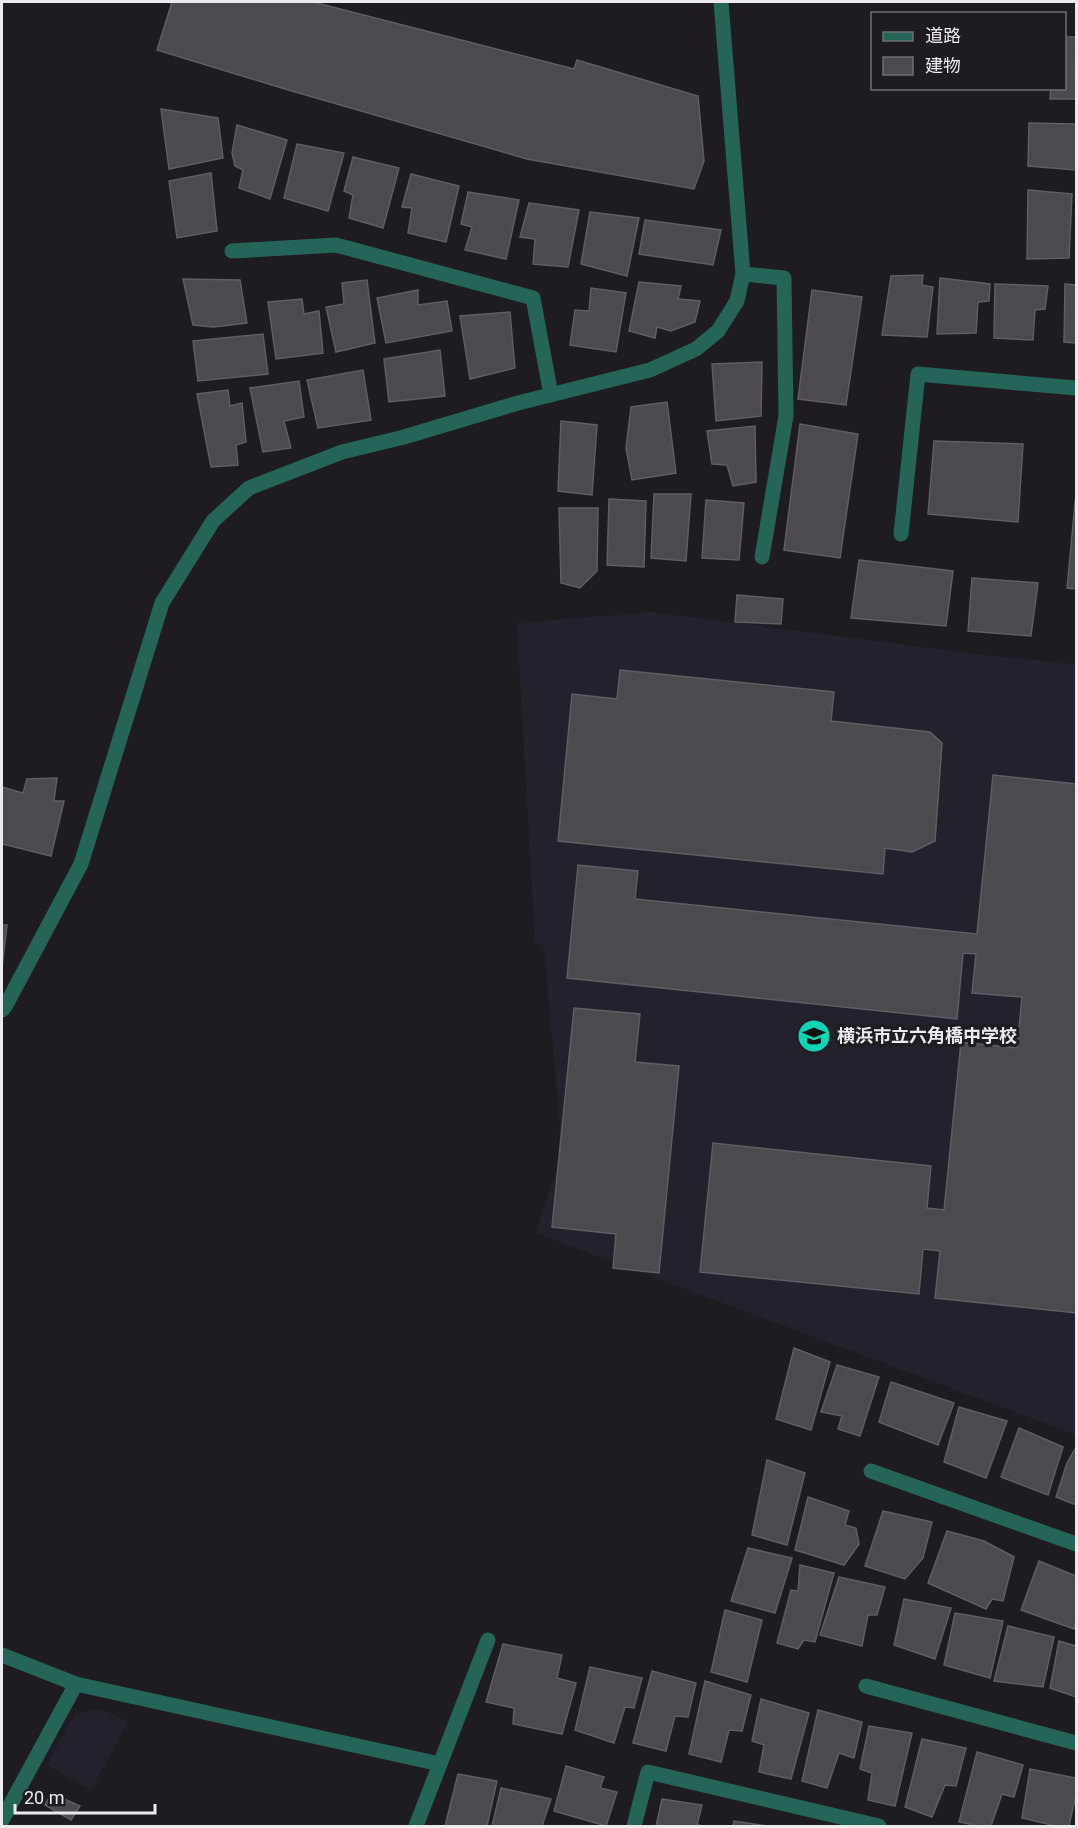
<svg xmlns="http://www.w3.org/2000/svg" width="1078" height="1828" font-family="Roboto,'Noto Sans JP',sans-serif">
<rect width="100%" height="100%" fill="#1e1c21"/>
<g fill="#25212c">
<path d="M651,612L984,655L1076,664V1435L536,1233L557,1169L560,1124L544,947L535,942L517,623Z"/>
<path d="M99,1708L128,1722L91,1790L47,1765L75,1714Z"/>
</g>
<g fill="#4c494f" stroke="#605d63" stroke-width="1.5">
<path d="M172,2H313L574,69L577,60L698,96L704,161L694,189L527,159L285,89L157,50Z"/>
<path d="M1064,37H1076L1075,79H1076V99H1050L1051,88H1064Z"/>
<path d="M161,109L218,118L223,158L169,169Z"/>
<path d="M1029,123L1076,124V170L1028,166Z"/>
<path d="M237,125L287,140L270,199L239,188L243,170L235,166L232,153Z"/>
<path d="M297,144L344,153L328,211L284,198Z"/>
<path d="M353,157L399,168L383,228L349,218L353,195L344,191Z"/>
<path d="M211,173L217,231L177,238L169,181Z"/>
<path d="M411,174L459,186L446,242L408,233L412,208L402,207Z"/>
<path d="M1028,190L1072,194L1069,258L1027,259Z"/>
<path d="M468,192L519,200L506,259L465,250L472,227L461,224Z"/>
<path d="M529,203L579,210L568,267L533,264L535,239L520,237Z"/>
<path d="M590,212L639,218L627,276L581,264Z"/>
<path d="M645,220L721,230L713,265L639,254Z"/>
<path d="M923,275L922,285L933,287L927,337L882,335L891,276Z"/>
<path d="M940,278L990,284L989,301L978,302L976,333L937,334Z"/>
<path d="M183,279L240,280L247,323L213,327L193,325Z"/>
<path d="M367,280L375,343L336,352L326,307L344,304L342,283Z"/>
<path d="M639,282L681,286L678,299L700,301L695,322L671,331L657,327L655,338L629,331Z"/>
<path d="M995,284L1048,286L1045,309L1035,310L1033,340L994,338Z"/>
<path d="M1065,284L1076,285V343L1064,342Z"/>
<path d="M591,288L626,293L616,352L570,345L575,310L589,311Z"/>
<path d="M418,290V305L447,301L452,331L386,343L377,298Z"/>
<path d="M812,290L862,297L846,405L798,399Z"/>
<path d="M302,299L304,314L319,311L323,353L276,359L268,302Z"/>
<path d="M510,312L515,368L470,379L460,316Z"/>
<path d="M263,334L268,374L198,381L193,341Z"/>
<path d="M440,350L445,396L389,402L384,359Z"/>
<path d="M762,362L761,416L716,421L712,364Z"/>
<path d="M363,370L371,420L318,428L307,380Z"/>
<path d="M299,381L304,417L284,421L291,448L263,452L250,388Z"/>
<path d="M228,390L230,406L242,403L246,442L236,445L238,465L211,467L197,394Z"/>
<path d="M667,402L676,473L632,480L626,448L631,407Z"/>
<path d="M561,421L597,425L592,495L558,491Z"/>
<path d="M800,424L858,434L840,558L784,550Z"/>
<path d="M755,426L756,482L733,486L727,465L712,464L707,431Z"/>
<path d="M934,441L1023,444L1018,522L928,514Z"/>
<path d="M1076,493V589L1067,588Z"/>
<path d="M654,494H691L686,561L651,558Z"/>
<path d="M609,499L646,501L644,567L607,565Z"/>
<path d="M706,500L744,503L739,560L702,558Z"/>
<path d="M559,508H598L597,571L580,588L561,583Z"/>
<path d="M859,560L953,571L946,626L851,618Z"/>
<path d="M972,578L1038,583L1031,636L968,631Z"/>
<path d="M737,595L783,599L781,624L735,622Z"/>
<path d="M620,670L834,692L831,721L930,732L942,743L935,841L912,852L885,848L883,874L558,841L572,694L617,699Z"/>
<path d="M993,775L1076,784V1313L935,1298L940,1251L923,1249L919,1294L700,1272L713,1143L931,1166L927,1208L944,1210L961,1042L1017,1048L1022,997L972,993L976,954L963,953L957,1019L567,978L578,865L638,871L635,899L977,934Z"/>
<path d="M57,778L54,801H64L51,856L2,844V787L23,793L27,779Z"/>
<path d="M2,925H7L2,968Z"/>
<path d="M574,1008L640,1014L635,1062L679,1066L659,1273L613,1268L616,1234L552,1227Z"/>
<path d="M794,1348L830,1362L811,1430L776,1419Z"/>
<path d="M837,1365L879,1377L860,1436L838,1429L842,1416L821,1412Z"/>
<path d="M891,1382L954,1403L938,1445L879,1422Z"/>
<path d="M959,1407L1007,1421L986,1478L944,1462Z"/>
<path d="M1019,1428L1063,1447L1048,1495L1001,1477Z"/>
<path d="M1076,1447V1505L1056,1497L1067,1463Z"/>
<path d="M767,1460L805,1473L787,1545L752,1535Z"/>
<path d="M808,1497L849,1511L845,1525L856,1528L859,1544L844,1565L795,1550Z"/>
<path d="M883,1511L932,1522L923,1558L905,1579L865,1566Z"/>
<path d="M947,1531L984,1541L1014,1557L1003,1601L992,1599L986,1609L928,1583Z"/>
<path d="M748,1548L792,1558L775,1613L731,1601Z"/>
<path d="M1039,1561L1076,1576V1621L1074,1629L1021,1610Z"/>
<path d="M800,1565L834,1573L815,1642L804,1640L798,1649L777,1643L791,1590L798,1591Z"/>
<path d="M839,1577L885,1587L877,1615H868L862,1646L820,1635Z"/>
<path d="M904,1599L951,1608L935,1659L894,1645Z"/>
<path d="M725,1610L762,1620L747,1682L711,1672Z"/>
<path d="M955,1613L1003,1621L990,1678L944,1665Z"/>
<path d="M1008,1626L1054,1637L1043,1687L994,1681Z"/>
<path d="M1059,1641L1076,1646V1697L1050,1688Z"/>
<path d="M503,1644L562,1655L557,1678L576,1683L562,1734L513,1724L514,1708L486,1702Z"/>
<path d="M590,1667L642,1678L634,1708L625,1707L614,1743L575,1730Z"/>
<path d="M652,1671L696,1683L688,1717L675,1716L666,1751L633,1743Z"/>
<path d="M705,1681L751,1695L742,1731L729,1730L721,1762L689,1754Z"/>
<path d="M761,1699L809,1713L791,1779L759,1772L764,1745L752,1741Z"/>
<path d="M818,1710L862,1722L854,1758L839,1753L827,1788L802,1781Z"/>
<path d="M869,1726L912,1733L895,1806L868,1800L872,1773L860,1769Z"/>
<path d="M922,1739L966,1748L956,1786L945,1785L932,1817L905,1807Z"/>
<path d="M977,1752L1023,1765L1014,1797L1002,1794L991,1826H979L959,1822Z"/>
<path d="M566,1766L604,1777L600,1788L617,1792L606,1826L554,1811Z"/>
<path d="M1030,1769L1076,1778V1795L1069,1826H1056L1022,1818Z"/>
<path d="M458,1774L497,1781L487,1826H445Z"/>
<path d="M501,1788L551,1799L542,1826H492Z"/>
<path d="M51,1793L80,1806L71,1820L45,1805Z"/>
<path d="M662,1799L702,1805L697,1825L703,1826H656Z"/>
<path d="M734,1821L767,1826H733Z"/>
</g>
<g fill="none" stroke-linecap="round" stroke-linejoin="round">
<g stroke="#246557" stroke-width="15">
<path d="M232,251L336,245L533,298L551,395"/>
<path d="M743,274L784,278L786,416L762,557"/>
<path d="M901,534L918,374L1076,388"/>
<path d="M2,1010L6,1005L81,864L162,603L213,521L249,488L342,452L404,437L518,403L650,370L696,349L718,331L737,301L743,274L721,2"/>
<path d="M871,1471L1076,1544"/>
<path d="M2,1655L76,1684L440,1764"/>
<path d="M866,1686L1076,1743"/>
<path d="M2,1820L76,1684"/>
<path d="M416,1826L488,1640"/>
<path d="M634,1826L648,1772L879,1826"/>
</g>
</g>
<defs>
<g id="school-disc" transform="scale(1.725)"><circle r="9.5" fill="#0fd5b4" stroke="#1e1c21"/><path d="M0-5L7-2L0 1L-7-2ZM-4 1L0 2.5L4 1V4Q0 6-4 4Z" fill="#111"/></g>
</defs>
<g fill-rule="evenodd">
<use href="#school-disc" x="814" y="1036"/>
</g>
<g text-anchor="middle" stroke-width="6" stroke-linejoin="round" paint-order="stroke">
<g font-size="18" font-weight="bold" fill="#ebeaee" stroke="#1e1c21" text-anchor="start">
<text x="837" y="1042">横浜市立六角橋中学校</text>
</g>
</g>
<rect width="1078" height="1828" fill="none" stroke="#ebeaee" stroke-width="6"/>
<rect x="871" y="12" width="195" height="78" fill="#1e1c21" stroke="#706e73" stroke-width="1.5"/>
<rect x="883" y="32" width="30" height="9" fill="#246557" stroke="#706e73" stroke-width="1.5"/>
<text x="925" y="42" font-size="18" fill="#ebeaee">道路</text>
<rect x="883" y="57" width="30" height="18" fill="#4c494f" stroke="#706e73" stroke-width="1.5"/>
<text x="925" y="72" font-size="18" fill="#ebeaee">建物</text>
<path d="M15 1804v9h140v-9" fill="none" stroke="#ebeaee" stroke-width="3"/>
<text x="24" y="1804" font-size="18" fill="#ebeaee" stroke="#1e1c21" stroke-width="4.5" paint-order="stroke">20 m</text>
</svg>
